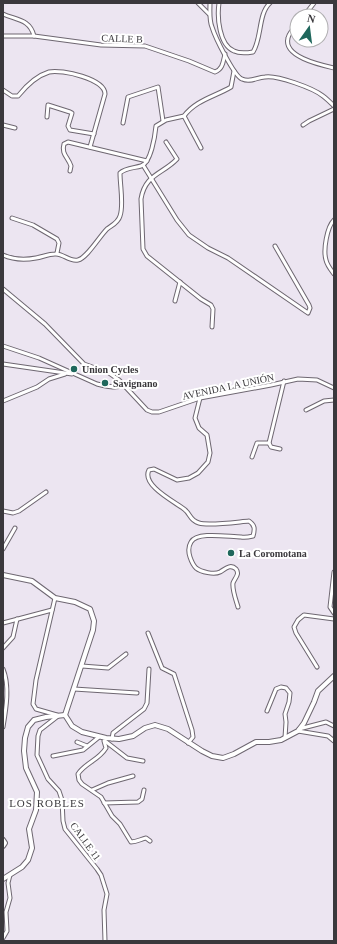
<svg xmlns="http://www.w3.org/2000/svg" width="337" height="944" font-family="'Times New Roman',serif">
<rect width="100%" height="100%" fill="#ece5f1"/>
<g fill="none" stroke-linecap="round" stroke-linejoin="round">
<g stroke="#6e6771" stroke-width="5">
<g id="minor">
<path d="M198,3L209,14"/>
<path d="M210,3C210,11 209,20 212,27C215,37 234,76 242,79C251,83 257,77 265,77C277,75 313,88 323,96C327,99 330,102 334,106"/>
<path d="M219,3C217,17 219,45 234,51C240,54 247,53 253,52C262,38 258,14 270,3"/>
<path d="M3,14C16,20 30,19 34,36"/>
<path d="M304,16L314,3"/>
<path d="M297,25C294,28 289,33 288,38C283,57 321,65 334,68"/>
<path d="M3,36H34L101,45L145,46L189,61L215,72C223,69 223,62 225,54"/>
<path d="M3,90L12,96H18C26,86 36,76 49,72C62,69 105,79 105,94L90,147"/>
<path d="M184,116L201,148"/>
<path d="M47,117L48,105L70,112L72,113L68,126L70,130L94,134"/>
<path d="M123,123L128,97L158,87L163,121"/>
<path d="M3,125L15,128"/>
<path d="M303,125L309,121L334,109"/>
<path d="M166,142L177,159C163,174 145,174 141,199L143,249L147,256L201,299L211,305L213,309L212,327"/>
<path d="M143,165L177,220L189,235L208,248L228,258L308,313L310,308L309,305L275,246"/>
<path d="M70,171L71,166C68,157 61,154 64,144L68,142L147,161"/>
<path d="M12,218L33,225L57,239L59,243L57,253"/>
<path d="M334,220C327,227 323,250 326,260C327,265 331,270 334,274"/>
<path d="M3,255C14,260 25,260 36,258C42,257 49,254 55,254C63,253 69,262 78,260C87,258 99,237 107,229C112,225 118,223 120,216C124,205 120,186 120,173C125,168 134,168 141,166C151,163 155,136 156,126L166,120L184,116C196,100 214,97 231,87L234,71"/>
<path d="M3,289L45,324L84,364L109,373L119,380L147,410L152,412H159L200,398L271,385L298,379L317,380L334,388"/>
<path d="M175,301L180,282"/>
<path d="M3,346L39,358L97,384C105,386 116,389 123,385"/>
<path d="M3,364L72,374"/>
<path d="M200,398L195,418L199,428L207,435L210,453L208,462L198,473L189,478L177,480L154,469L149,470C141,485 175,502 184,509C191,514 189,520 199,523C209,526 237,522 249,521C255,525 255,529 253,536C249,537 245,538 241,537C229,537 197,531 191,542C188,547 188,551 190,557C191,560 193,565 196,568C201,572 214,575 220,572C224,570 230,563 236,569C240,574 235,578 233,583C232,590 236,600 238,607"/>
<path d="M3,401L37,387L49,379L65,374"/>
<path d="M306,410L324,401L334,400"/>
<path d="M280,449L271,447L269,443L284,381"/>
<path d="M252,457L257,443H269"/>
<path d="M3,511L13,513L19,511L46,492"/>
<path d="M3,549L15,528"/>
<path d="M334,572L330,607L334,613"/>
<path d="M55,598L36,680L33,704L36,709L57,715"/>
<path d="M3,623L52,610"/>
<path d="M148,633L162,668L174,674L192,730L193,737L188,743"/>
<path d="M3,648L13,637L17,619"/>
<path d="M82,666L108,668L126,654"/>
<path d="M317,667L296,633L294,627L298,620L304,615L334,619"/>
<path d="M3,669C10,686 6,709 3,727"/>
<path d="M74,689L137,693"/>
<path d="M267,711L276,689L281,687L286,688L290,693L289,702L285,714L286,722L285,738"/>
<path d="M58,716L40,730L38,736L37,755L48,779L59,791L62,800L63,821L65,829L97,869L101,875L107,894L104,910L105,941"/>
<path d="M299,729L326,722L334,726"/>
<path d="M298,731L328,736L334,741"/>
<path d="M112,739L113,733L144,709L147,703L149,669"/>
<path d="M104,741L106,748C99,760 85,763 78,774L79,780L82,784L101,797L112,816L120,824L131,842C137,842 141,839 146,838L150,841"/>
<path d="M105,741L127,758L143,761"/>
<path d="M77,742L87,746"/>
<path d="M53,756L83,750L99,737"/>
<path d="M92,790L108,783L133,776"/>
<path d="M104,803L138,802L142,799L144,790"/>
<path d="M3,938L7,931L6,912L10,898L8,883L10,875"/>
</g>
</g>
<g stroke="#6e6771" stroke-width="6">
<g id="tertiary">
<path d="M3,575L32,581L55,598L75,602L90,609L94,621L93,630L65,715"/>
<path d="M65,715L72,726L82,732L106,738L119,739L133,736L145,728L155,725L168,729L202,751L212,756L223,758L234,754L256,742H269L281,740L298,731L304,723L314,702L318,691L334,676"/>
<path d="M3,840L5,843L3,846"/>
<path d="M3,879L22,867L28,860L32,848L29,829L36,810L37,792L26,768L24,751L25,738L28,727L34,720L46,717L65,715"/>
</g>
</g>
<use href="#minor" stroke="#fff" stroke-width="3"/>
<use href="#tertiary" stroke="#fff" stroke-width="4"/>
</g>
<g fill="#1f675c" stroke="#fff" stroke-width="1.5">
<circle cx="74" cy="369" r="4"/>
<circle cx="105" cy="383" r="4"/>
<circle cx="231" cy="553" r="4"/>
</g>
<g text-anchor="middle" stroke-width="4" stroke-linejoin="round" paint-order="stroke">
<g font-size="10" fill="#3a383c" stroke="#fff">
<text transform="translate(122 38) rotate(2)" y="4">CALLE B</text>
<text transform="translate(228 386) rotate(-12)" y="4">AVENIDA LA UNIÓN</text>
<text transform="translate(86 841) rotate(54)" y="4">CALLE 11</text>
</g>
<g font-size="10" font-weight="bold" fill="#3a383c" stroke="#fff" text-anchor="start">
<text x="82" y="373">Union Cycles</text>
<text x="113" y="387">Savignano</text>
<text x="239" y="557">La Coromotana</text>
</g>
<g font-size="11" letter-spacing="1" fill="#3a383c" stroke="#fff">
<text x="47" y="807">LOS ROBLES</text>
</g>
</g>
<rect width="337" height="944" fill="none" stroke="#3a383c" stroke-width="8"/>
<g transform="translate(309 28) rotate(14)"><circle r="19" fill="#ffffff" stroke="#b0afb1"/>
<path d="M0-3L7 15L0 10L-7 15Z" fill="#1f675c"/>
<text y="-6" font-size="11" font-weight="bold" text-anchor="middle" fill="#3a383c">N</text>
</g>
</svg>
